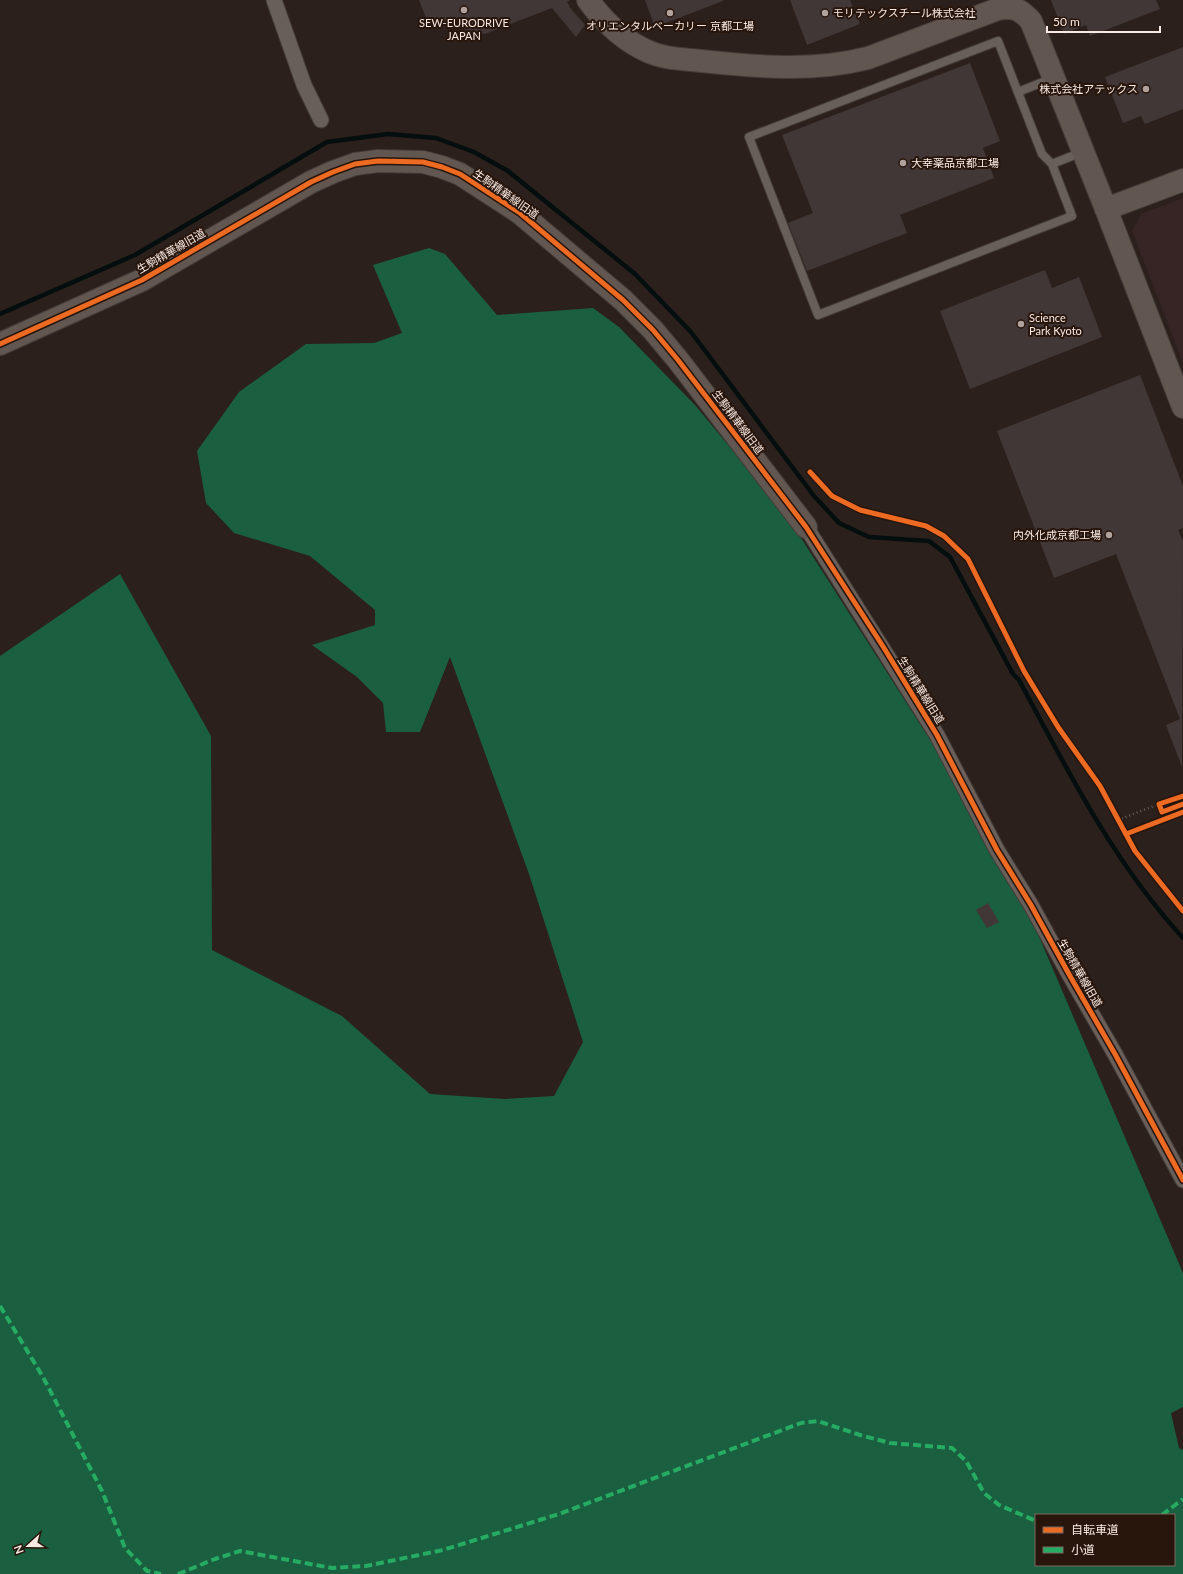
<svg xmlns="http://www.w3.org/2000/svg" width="1183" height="1574" font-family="Lato,'Noto Sans JP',sans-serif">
<rect width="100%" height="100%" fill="#2b201b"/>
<path fill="#372424" d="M1183,198V363L1132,231L1141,214Z"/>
<path fill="#1b5f41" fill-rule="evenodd" d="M429,248L445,254L497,315L593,308L619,327L695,405L787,516L1005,857L1183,1273V1407L1171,1413L1179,1448L1183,1450V1574H0V656L120,574L211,736L212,950L342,1016L430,1094L505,1099L554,1096L583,1042L529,874L450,657L420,732H386L383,703L357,677L312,645L375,625V610L310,556L234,533L206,503L197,451L239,392L306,344L374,343L402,333L373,265ZM1036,1515H1174V1565H1036Z"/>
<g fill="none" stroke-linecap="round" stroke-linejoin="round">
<path stroke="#040e0e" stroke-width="4.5" d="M0,314L135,255L327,142L388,134L436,138L474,152L508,171L635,274L691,332L814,496L839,523L869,537L929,541L950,557L1013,674L1019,680C1067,769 1113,862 1183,938"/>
</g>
<g fill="#423737">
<path d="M419,0H570L567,2L571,9L585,25L576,37L552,8L485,34L427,20Z"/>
<path d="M645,0H723V1L655,27Z"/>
<path d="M790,0H850L860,24L807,45Z"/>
<path d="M1051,0H1156L1160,9L1090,36L1086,25L1064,34Z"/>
<path d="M1183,47V109L1145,124L1141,116L1123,123L1105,77Z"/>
<path d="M970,63L1000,141L983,148L994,178L900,215L907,233L807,271L788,223L813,213L782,135Z"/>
<path d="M1045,270L1052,288L1079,277L1102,337L970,389L940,311Z"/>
<path d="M1140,375L1183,486V528L1178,530L1183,541L1182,767L1166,725L1180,719L1116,554L1054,578L997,431Z"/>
<path d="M988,903L999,922L987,928L976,910Z"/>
</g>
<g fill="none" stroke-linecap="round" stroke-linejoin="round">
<g stroke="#443b37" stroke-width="10">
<g id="lane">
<path d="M1018,92L1053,78"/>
<path d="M1052,164L1042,154L998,41L749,137L818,315L1072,216L1052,164L1082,152"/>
</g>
</g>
<g stroke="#443b37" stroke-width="17">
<g id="street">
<path d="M274,0L304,85L321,120"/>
<path d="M806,527L937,735L997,850L1031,905L1070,976L1115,1054L1183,1180"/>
</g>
</g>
<g stroke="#443b37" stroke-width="24">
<g id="secondary">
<path d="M588,0C604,22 623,40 647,51C664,59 683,59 701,61C757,67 813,72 868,58L998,9C1014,6 1020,9 1031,21L1106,209"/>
<path d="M1183,180L1106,209L1183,407"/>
<path d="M0,344L142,280L311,182L333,172L355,164L378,161L423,162L442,167L460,174L520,213L623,300L653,330L678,360L806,527"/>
</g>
</g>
<path stroke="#68605c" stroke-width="2.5" stroke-dasharray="1 3" stroke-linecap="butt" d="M1118,820L1159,804"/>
<use href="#lane" stroke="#685f5b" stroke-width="8"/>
<use href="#street" stroke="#685f5b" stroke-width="15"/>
<use href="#secondary" stroke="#615750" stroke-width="22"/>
<g stroke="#26ab63" stroke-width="4" stroke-dasharray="8 4" stroke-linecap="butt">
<path d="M0,1306L43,1377L102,1491L125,1548L147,1571L161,1574"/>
<path d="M1162,1515L1183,1499"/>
<path d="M178,1574L215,1559L240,1551L332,1568L366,1566L443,1550L559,1514L801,1423L818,1421L860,1435L890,1443L952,1448L966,1461L984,1493L999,1505L1036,1521"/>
</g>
<g stroke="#28150b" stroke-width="8">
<g id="cycleway">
<path d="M0,344L142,280L311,182L333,172L355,164L378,161L423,162L442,167L460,174L520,213L623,300L653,330L678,360L806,527L884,648L937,735L997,850L1031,905L1070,976L1115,1054L1183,1180"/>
<path d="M810,472L832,496L860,510L926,526L944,536L968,559L1024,671L1058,727L1100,786L1135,851L1183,911"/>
<path d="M1183,796L1159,804L1162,812L1183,804"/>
<path d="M1126,834L1183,812"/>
</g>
</g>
<use href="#cycleway" stroke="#ed6a23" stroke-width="5"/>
</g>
<g fill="#b0a39d" stroke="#28150b" stroke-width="1.5">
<circle cx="464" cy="10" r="4"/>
<circle cx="670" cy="13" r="4"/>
<circle cx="825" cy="13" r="4"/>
<circle cx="1146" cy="89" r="4"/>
<circle cx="903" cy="163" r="4"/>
<circle cx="1021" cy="324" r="4"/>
<circle cx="1109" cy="535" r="4"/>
</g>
<g text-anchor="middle" stroke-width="4" stroke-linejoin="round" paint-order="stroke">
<g font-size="11" fill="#f8eae3" stroke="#28150b" text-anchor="start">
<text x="833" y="17">モリテックスチール株式会社</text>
<text x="464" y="27" text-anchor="middle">SEW-EURODRIVE<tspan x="464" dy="13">JAPAN</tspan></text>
<text x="670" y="30" text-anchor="middle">オリエンタルベーカリー 京都工場</text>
<text x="1138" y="93" text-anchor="end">株式会社アテックス</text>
<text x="911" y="167">大幸薬品京都工場</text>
<text x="1029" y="322">Science<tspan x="1029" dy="13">Park Kyoto</tspan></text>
<text x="1101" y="539" text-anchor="end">内外化成京都工場</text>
</g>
<g font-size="11" fill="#f8eae3" stroke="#28150b">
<text transform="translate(506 194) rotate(35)" y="4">生駒精華線旧道</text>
<text transform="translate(171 251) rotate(-30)" y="4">生駒精華線旧道</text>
<text transform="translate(738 422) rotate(53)" y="4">生駒精華線旧道</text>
<text transform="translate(921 690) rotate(58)" y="4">生駒精華線旧道</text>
<text transform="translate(1080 973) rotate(60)" y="4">生駒精華線旧道</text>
</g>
</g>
<rect x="1035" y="1514" width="140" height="52" fill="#28150b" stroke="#7b6a61"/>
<rect x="1043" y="1527" width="20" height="6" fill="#ed6a23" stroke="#7b6a61"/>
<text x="1071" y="1534" font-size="12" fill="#f8eae3">自転車道</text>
<rect x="1043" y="1547" width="20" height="6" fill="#26ab63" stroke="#7b6a61"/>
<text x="1071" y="1554" font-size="12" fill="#f8eae3">小道</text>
<g transform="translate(28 1546) rotate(249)" stroke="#28150b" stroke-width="3" paint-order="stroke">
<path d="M0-3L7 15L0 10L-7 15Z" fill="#f8eae3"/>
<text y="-6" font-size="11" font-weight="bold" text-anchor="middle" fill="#f8eae3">N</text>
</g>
<path d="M1047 26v6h113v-6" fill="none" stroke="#f8eae3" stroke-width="2"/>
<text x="1053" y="26" font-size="12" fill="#f8eae3" stroke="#28150b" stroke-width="3" paint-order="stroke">50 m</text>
</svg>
